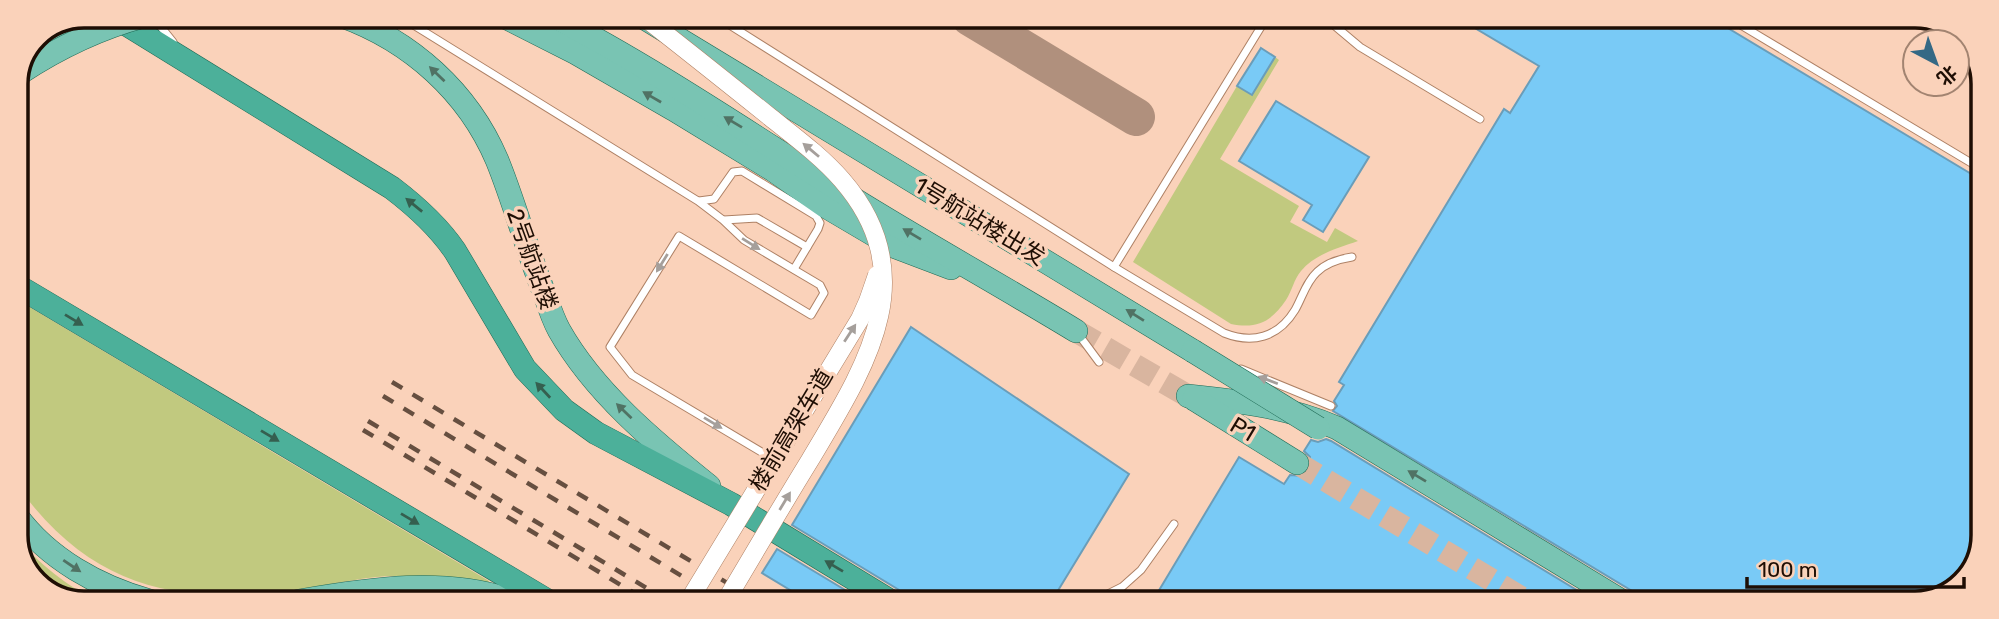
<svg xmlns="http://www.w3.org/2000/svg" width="1999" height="619" font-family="Rubik,'Noto Sans SC',sans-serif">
<rect width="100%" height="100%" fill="#fad2ba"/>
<g fill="#c1c97f">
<path d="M1275,57L1279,60L1220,159L1299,206L1290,222L1327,242L1335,228L1358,241C1338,248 1315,254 1301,271C1294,279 1292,291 1286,300C1271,322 1257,329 1231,324L1133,262L1237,86L1252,95Z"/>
<path d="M16,299L489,581L487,587C455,582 424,575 392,576C365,577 339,583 313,587C198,605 106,598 29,501L16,510Z"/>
<path d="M16,537C38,563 68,587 98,601H66L30,577Z"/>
</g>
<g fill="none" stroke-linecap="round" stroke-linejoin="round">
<path stroke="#b0907d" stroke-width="38" d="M970,17L1136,117"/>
</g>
<g fill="#79caf6" stroke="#6a9db9" stroke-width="2">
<path d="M1458,18H1711L1983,181L1981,553L1957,589L1915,603H1639L1632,591L1333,411L1337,406L1334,401L1344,385L1339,382L1504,109L1510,113L1539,66Z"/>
<path d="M1261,48L1275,57L1252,95L1237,86Z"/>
<path d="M1276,101L1369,157L1323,232L1303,220L1312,205L1239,161Z"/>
<path d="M911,327L1129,474L1051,602H906L899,590L792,525Z"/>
<path d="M1326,439L1331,441L1598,603L1152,602L1239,457L1284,484L1290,475L1303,476L1309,470L1310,457L1304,451L1311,440L1318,442Z"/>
<path d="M777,549L865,602H810L762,573Z"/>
</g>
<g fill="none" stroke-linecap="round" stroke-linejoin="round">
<g stroke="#d9b59f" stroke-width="23" stroke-dasharray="23 11" stroke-linecap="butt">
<path d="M1076,331L1188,396"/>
<path d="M1297,463L1530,603"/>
</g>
<g stroke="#ae8165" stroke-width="9">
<g id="service">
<path d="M158,16L161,27L173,42"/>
<path d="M399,16L698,201L723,220L744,240L820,285L824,293L811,315L679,236L610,347L632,375L763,453"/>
<path d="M717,17L1114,267L1224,333C1252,344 1278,338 1295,310C1302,298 1306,282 1317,272C1326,263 1339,259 1352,257"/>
<path d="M1330,17L1335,26L1360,47L1480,119"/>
<path d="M1729,18L1983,170"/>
<path d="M699,201L714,199L733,172L742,171L816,216L820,223L818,229L794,269"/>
<path d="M724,220L757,218L807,247"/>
<path d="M1114,267L1267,17"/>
<path d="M1079,335L1099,362"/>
<path d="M1241,369L1331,406"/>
<path d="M1092,602L1122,587L1141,570L1174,524"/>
</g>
</g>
<g stroke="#1f6a55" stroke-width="24">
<g id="primary">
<path d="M342,16C411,41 468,92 497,160C515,204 527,251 545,295C549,307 553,319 559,330C594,392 654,442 709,486"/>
<path d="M503,16L576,53L673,109L773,170L825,206L893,246L951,268"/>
<path d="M553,16C657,70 753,136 852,198C926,244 1002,286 1076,331"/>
<path d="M641,16L1193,351"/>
<path d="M30,49L107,16"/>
<path d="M1188,396C1239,401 1289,407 1337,428L1625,603"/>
<path d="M1194,399L1297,463"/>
<path d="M16,515C48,559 99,587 150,601"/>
<path d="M299,601C369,589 445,577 513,601"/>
</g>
</g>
<g stroke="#1f6a55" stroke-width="24">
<g id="trunk">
<path d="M113,16L392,188C417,207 438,226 455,251L525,369L564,410L596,433L731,504L892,602"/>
<path d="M16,285L548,601"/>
</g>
</g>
<use href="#service" stroke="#fff" stroke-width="7"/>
<use href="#primary" stroke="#79c4b3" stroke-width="23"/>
<use href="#trunk" stroke="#4cb09a" stroke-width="23"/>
<g stroke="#664f40" stroke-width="4.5" stroke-dasharray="12 12" stroke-linecap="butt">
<path d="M392,382L759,602"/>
<path d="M383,396L725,602"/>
<path d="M368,421L670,602"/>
<path d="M363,430L649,602"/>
</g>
<g stroke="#ae8165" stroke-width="19" stroke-linecap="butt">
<g id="tertiary-bridge">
<path d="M649,21C690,53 730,85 770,117C795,137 821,156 842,180C926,277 864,369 810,460C781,507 753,555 725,602"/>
<path d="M688,602L860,319L868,301L877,275"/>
</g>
</g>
<g stroke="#1f6a55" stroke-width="24" stroke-linecap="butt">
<g id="primary-bridge">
<path d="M20,73C58,48 100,28 144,16"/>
<path d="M1193,351L1318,428"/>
</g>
</g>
<use href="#tertiary-bridge" stroke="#fff" stroke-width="18"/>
<use href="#primary-bridge" stroke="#79c4b3" stroke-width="23"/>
</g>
<defs><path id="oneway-solid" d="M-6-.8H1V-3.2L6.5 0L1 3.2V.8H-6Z" transform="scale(1.75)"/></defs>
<g fill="#507264">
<use href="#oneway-solid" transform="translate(437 74) rotate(-136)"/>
<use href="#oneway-solid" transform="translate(652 97) rotate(-150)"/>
<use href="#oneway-solid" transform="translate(733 122) rotate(-149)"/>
<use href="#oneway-solid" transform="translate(912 234) rotate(-149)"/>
<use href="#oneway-solid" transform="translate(1135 315) rotate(-148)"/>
<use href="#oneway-solid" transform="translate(624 411) rotate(-136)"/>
<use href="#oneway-solid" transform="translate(1417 476) rotate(-149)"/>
<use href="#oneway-solid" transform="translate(72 566) rotate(34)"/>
</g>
<g fill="#a59f9b">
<use href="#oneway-solid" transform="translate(811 150) rotate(-140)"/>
<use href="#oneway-solid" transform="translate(751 244) rotate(32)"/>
<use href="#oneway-solid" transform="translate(662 263) rotate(122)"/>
<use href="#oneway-solid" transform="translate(850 333) rotate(-57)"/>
<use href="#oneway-solid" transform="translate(1268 380) rotate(-159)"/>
<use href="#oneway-solid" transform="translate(713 423) rotate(31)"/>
<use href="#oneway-solid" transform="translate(785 501) rotate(-59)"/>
</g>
<g fill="#355f4f">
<use href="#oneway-solid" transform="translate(414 205) rotate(-141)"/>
<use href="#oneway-solid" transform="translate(74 320) rotate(31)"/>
<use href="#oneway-solid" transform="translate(543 390) rotate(-133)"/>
<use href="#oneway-solid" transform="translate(270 436) rotate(31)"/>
<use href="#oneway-solid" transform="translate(410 519) rotate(31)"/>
<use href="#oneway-solid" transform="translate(834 566) rotate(-149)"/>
</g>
<g text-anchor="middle" stroke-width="7" stroke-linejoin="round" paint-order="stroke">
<g font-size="23" fill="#1e0e04" stroke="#fad2ba">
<text transform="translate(980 221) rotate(31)" y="8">1号航站楼出发</text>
<text transform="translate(532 259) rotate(70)" y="8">2号航站楼</text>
<text transform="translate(1243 429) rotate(31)" y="8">P1</text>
<text transform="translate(791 430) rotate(-59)" y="8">楼前高架车道</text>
</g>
</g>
<path d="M0 0H1999V619H0ZM84 28H1915A56 56 0 0 1 1971 84V535A56 56 0 0 1 1915 591H84A56 56 0 0 1 28 535V84A56 56 0 0 1 84 28Z" fill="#fad2ba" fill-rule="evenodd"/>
<path fill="none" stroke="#1e0e04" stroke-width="3.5" d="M84 28H1915A56 56 0 0 1 1971 84V535A56 56 0 0 1 1915 591H84A56 56 0 0 1 28 535V84A56 56 0 0 1 84 28Z"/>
<g transform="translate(1936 63) rotate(139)"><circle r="33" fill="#fad2ba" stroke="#a28471" stroke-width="2"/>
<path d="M0-5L12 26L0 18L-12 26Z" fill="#346985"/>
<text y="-10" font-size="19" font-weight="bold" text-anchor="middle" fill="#1e0e04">北</text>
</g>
<path d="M1747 577v10h217v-10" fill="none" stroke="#1e0e04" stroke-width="3.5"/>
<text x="1758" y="577" font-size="21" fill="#1e0e04" stroke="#fad2ba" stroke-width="5" paint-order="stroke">100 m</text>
</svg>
